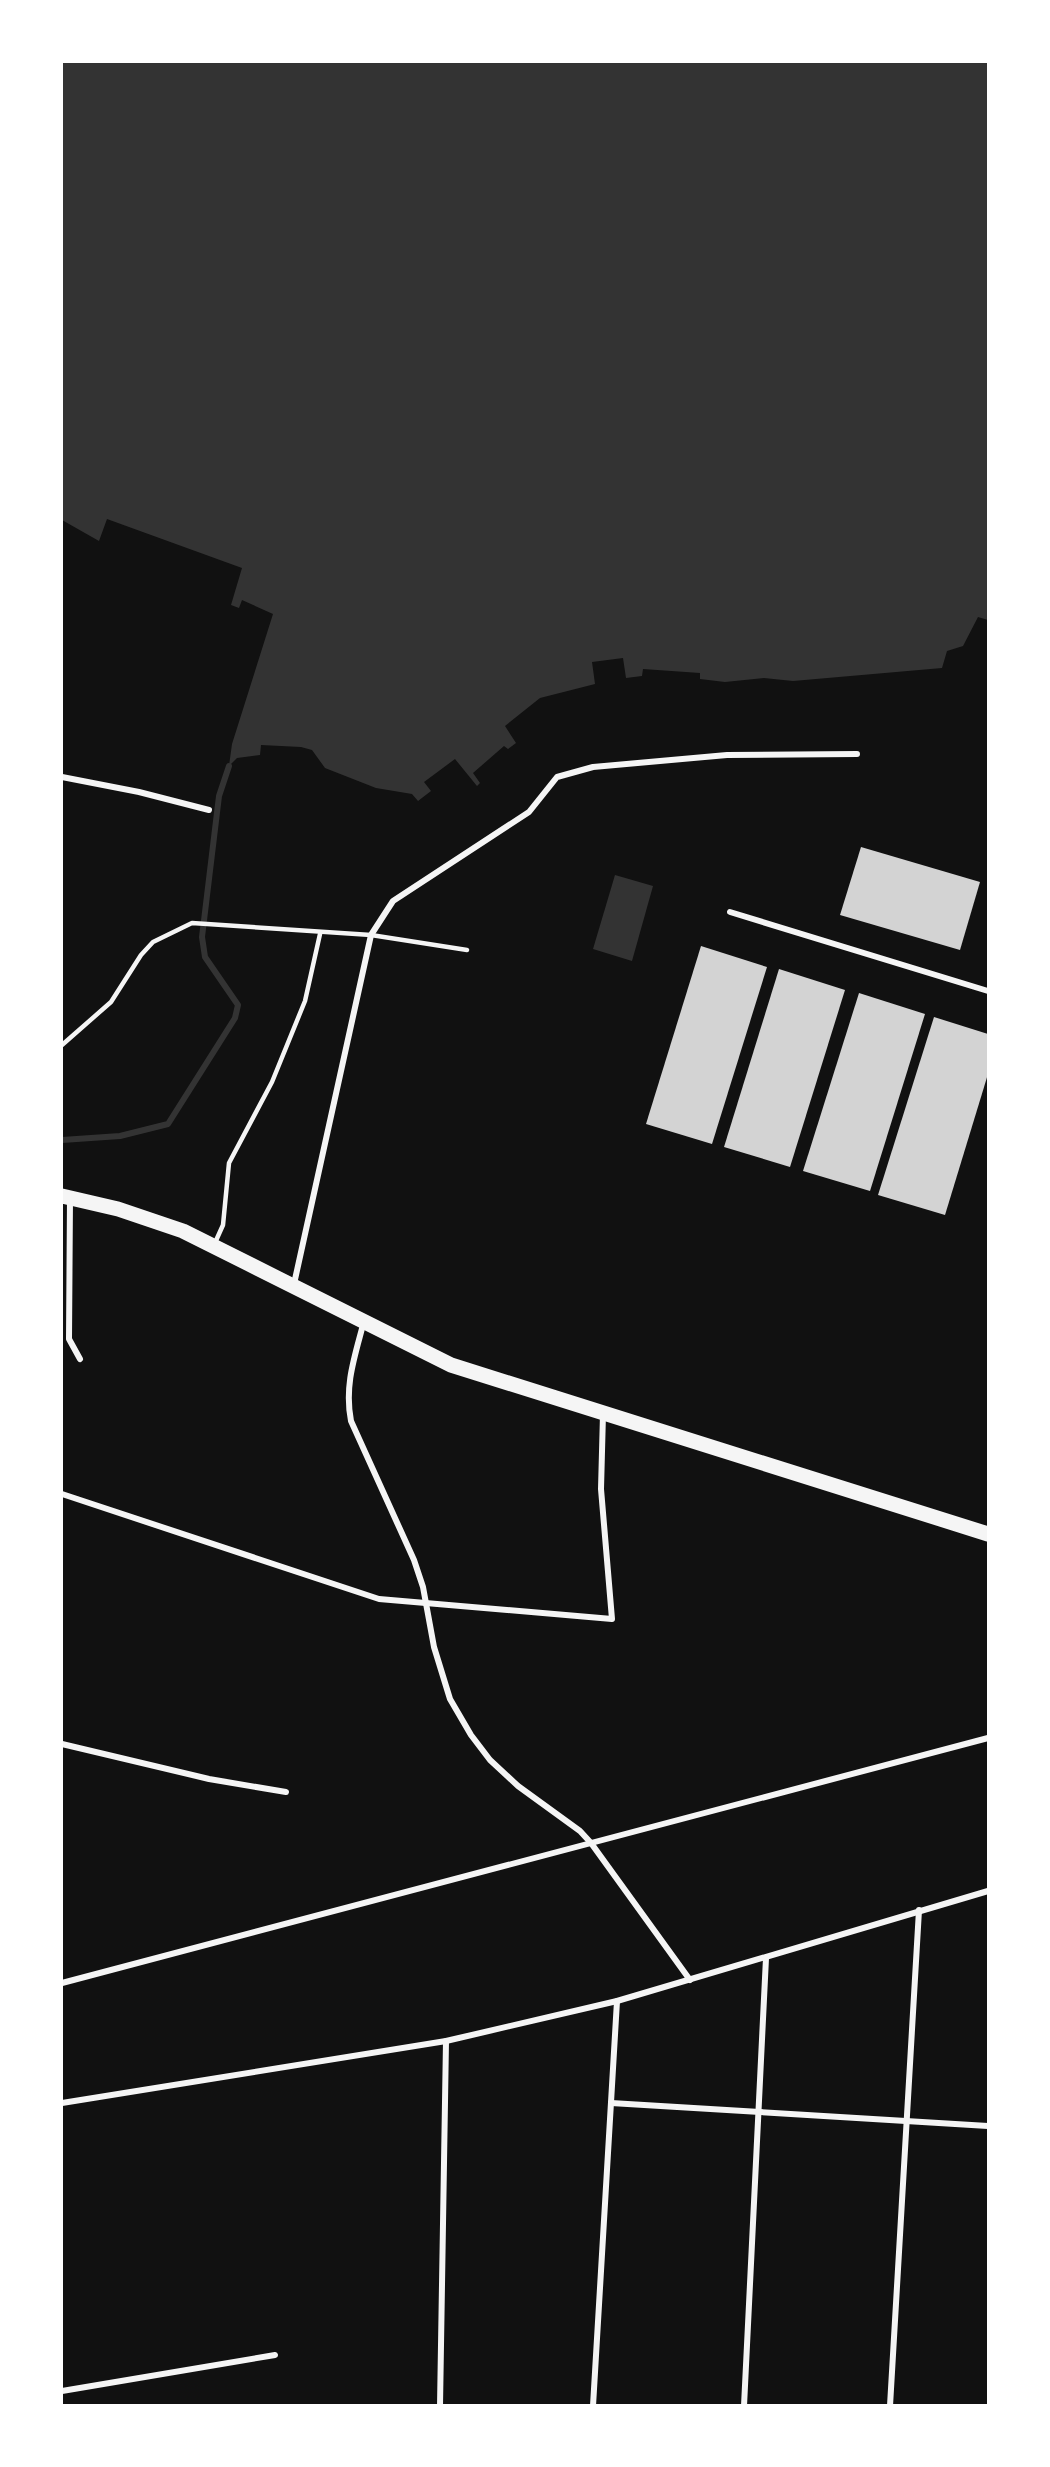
<svg xmlns="http://www.w3.org/2000/svg" width="1050" height="2467" font-family="Manrope,sans-serif">
<rect width="100%" height="100%" fill="#111"/>
<g fill="#333">
<path d="M62,62H988V620L978,617L963,646L947,651L942,668L793,681L764,678L725,682L700,679V673L643,669L642,676L626,678L623,658L592,662L595,684L540,698L505,726L516,743L508,749L504,746L473,773L480,783L477,786L455,759L424,782L431,791L418,801L412,794L376,788L325,768L312,750L301,747L261,745L260,755L237,758L229,766L232,744L273,614L242,600L239,608L231,605L242,568L107,519L99,541L62,520Z"/>
<path d="M615,875L653,886L632,961L593,949Z"/>
</g>
<g fill="none" stroke-linecap="round" stroke-linejoin="round">
<path stroke="#333" stroke-width="6" d="M62,1140L120,1136L168,1124L235,1018L238,1005L205,957L202,937L219,796L229,766"/>
</g>
<g fill="#d3d3d3">
<path d="M861,847L980,882L960,950L840,915Z"/>
<path d="M701,946L767,967L712,1144L646,1124Z"/>
<path d="M779,969L845,990L790,1167L724,1147Z"/>
<path d="M859,993L925,1014L870,1191L803,1171Z"/>
<path d="M934,1017L988,1034V1074L945,1215L878,1195Z"/>
</g>
<g fill="none" stroke-linecap="round" stroke-linejoin="round">
<g stroke="#f5f5f5" stroke-width="4.5">
<path d="M62,1045L111,1002L141,955L153,942L192,923L371,935L467,950"/>
<path d="M214,1245L223,1225L229,1163L272,1082L305,1001L320,934"/>
</g>
<g stroke="#f5f5f5" stroke-width="6">
<path d="M62,777L139,792L209,810"/>
<path d="M730,912L988,991"/>
<path d="M70,1199L69,1339L80,1359"/>
<path d="M294,1284L371,935L393,901L529,812L557,777L593,767L727,755L857,754"/>
<path d="M364,1321C355,1356 344,1385 351,1421L414,1560L423,1587L434,1647L450,1699L471,1735L490,1760L518,1786L580,1831L591,1843L690,1980"/>
<path d="M62,1494L379,1599L612,1619L601,1489L603,1414"/>
<path d="M62,1744L209,1779L286,1792"/>
<path d="M62,1983L988,1738"/>
<path d="M62,2103L446,2041L617,2001L988,1891"/>
<path d="M611,2103L988,2126"/>
<path d="M62,2391L275,2355"/>
<path d="M440,2406L446,2041"/>
<path d="M593,2406L617,2001"/>
<path d="M744,2406L766,1958"/>
<path d="M890,2406L919,1910"/>
</g>
<path stroke="#f5f5f5" stroke-width="15" d="M62,1196L118,1209L183,1231L451,1365L988,1534"/>
</g>
<rect width="1050" height="2467" fill="none" stroke="#ffffff" stroke-width="126"/>
</svg>
